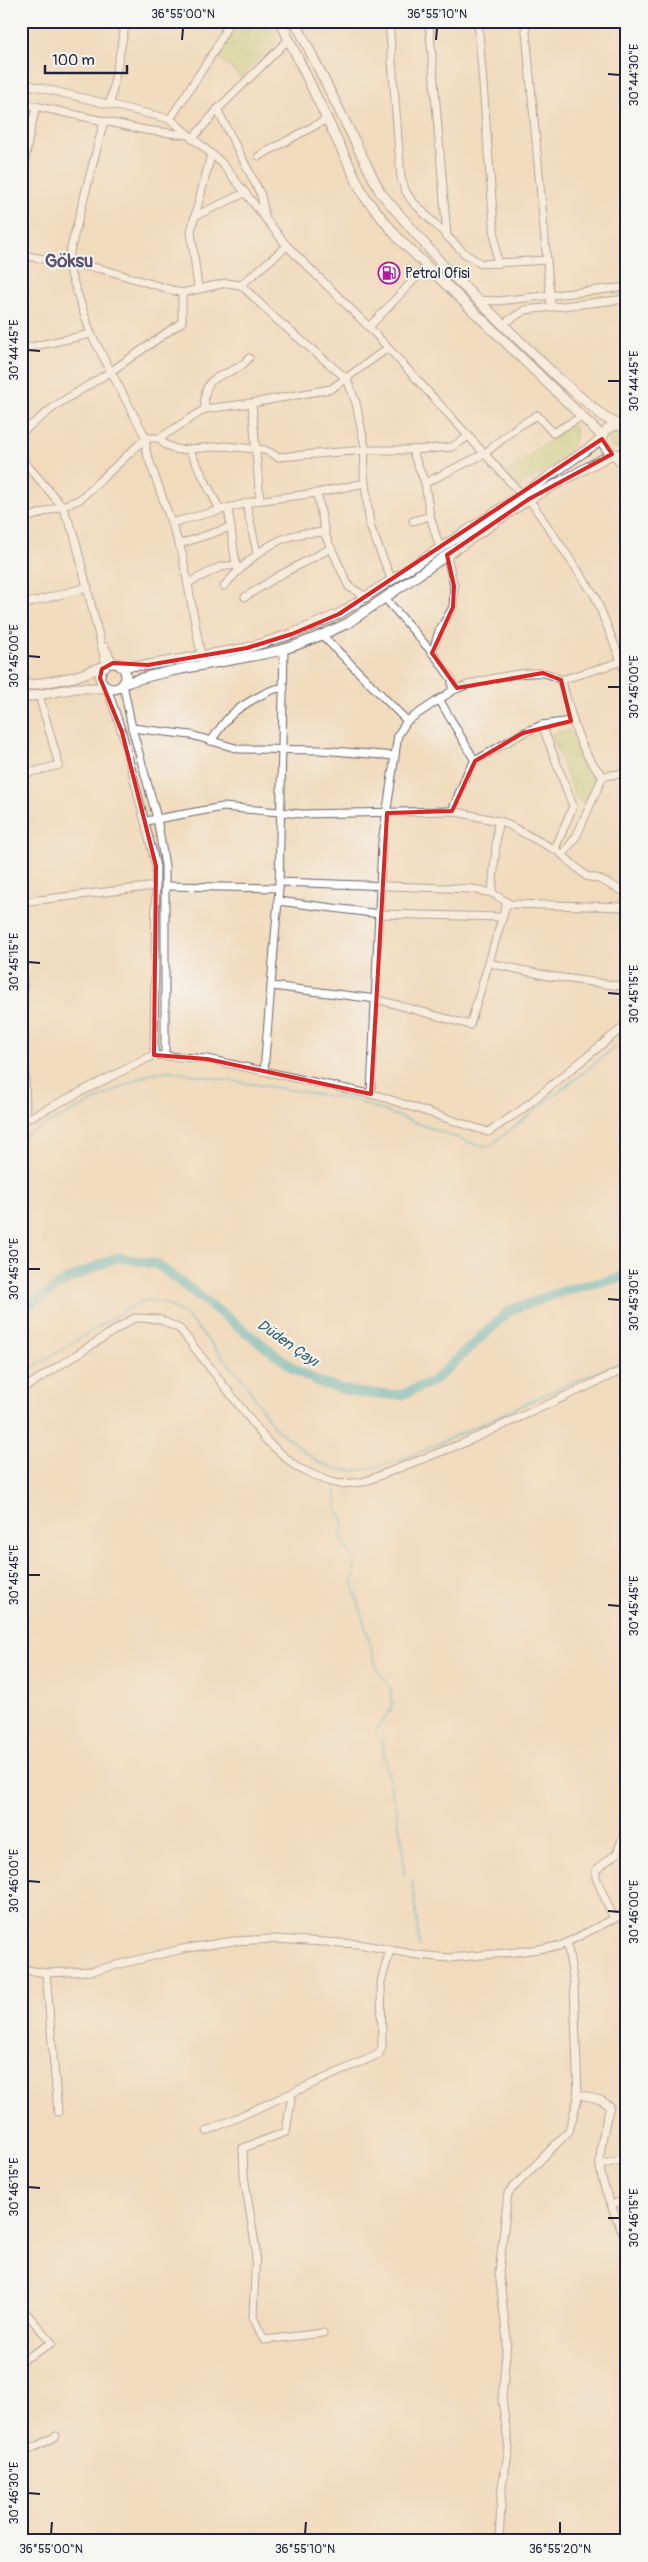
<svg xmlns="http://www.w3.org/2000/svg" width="648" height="2562" font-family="Pangolin,sans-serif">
<defs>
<pattern id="grass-dots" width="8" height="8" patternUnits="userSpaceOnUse" patternTransform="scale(1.25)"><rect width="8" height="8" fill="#b8cf74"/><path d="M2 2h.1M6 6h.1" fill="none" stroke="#9eb165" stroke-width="1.8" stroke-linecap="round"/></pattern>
<pattern id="park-tufts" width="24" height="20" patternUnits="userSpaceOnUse" patternTransform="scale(1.25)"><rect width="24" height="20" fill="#b8cf74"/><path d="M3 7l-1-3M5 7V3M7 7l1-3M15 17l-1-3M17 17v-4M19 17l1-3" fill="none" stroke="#9eb165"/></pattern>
</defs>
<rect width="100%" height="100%" fill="#f6f6f2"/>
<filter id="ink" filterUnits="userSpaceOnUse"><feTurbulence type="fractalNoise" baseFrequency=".02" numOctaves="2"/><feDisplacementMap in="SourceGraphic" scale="10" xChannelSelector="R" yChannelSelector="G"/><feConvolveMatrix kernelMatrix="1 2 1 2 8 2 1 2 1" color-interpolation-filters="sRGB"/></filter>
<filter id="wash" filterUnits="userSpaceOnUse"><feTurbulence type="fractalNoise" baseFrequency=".0096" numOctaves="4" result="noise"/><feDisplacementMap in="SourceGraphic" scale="20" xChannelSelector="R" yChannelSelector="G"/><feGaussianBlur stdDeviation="1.12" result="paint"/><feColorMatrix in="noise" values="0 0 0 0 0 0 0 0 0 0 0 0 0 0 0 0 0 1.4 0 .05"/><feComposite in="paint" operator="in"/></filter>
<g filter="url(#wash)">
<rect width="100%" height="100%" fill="#f1dbbd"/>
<circle fill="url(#grass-dots)" stroke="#6d7858" cx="618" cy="440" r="9"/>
<g fill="url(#park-tufts)" stroke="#6d7858">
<path d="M236,21H264L273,31L277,41L241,77L216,55Z"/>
<path d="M569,426L575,427C580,458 541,472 520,486H515L507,473Z"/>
<path d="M567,731L573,733L594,779L592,790L584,804L575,797L552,734Z"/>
</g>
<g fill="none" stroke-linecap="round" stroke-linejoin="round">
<g stroke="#4ab6c6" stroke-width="2">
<path d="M21,1137L136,1080L152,1073L170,1071L354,1100L477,1145L490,1146L627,1038"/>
<path d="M21,1375L125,1310L145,1300L162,1302L185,1314L243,1380L274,1427L318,1462L337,1469L354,1471L378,1467L416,1454L564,1386L627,1360"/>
<path d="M336,1491L337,1510L344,1522L341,1537L355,1562L353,1583L377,1669L390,1687L392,1708L375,1731"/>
<path d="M381,1739L403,1845L404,1876"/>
<path d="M412,1881L420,1947"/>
</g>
<path stroke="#4ab6c6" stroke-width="10" d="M21,1311L65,1281L117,1257L157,1264L297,1371L321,1383L357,1393L402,1395L435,1380L510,1310L570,1289L627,1276"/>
</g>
</g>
<g filter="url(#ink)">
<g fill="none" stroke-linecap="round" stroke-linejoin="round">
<g stroke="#6a6368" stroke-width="9">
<g id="minor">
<path d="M389,21L401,178L406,192L412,201L464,253L481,264L547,260"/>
<path d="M429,21L447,236"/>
<path d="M478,21L497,264"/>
<path d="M525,21L551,306"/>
<path d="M21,83L170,119L221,162L287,246L369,327L522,495"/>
<path d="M21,103L145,130L187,135"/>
<path d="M110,104L126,21"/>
<path d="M217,109L261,195L265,216"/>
<path d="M170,119L215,50L230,21"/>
<path d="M104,121L67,263L91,334L146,438V451L182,553L201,655"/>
<path d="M21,130L29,136L21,184"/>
<path d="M29,136L36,107"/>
<path d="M192,139L220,107L288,40"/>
<path d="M259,156L327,119"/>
<path d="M195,216L211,155"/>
<path d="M21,255L102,269L182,293L226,283L241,285L276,319L347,379L356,403L365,447L364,474L370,526L392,581"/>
<path d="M241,285L287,246"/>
<path d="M198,288L191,231L195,216L245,193"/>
<path d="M479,300L497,301L627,287"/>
<path d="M503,324L525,310L627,299"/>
<path d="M369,327L427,266"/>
<path d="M21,349L91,334"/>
<path d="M252,403L260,500"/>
<path d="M205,409C200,367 233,380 249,358"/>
<path d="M21,433L58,404L110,372L182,322V293"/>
<path d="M160,438L205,409L252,403L331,389L388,348"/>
<path d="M412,450L452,447L469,436"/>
<path d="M190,451L220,510"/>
<path d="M21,458L62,506L74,534L106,665"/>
<path d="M425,483L484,454L517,427L537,415L553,433L581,417"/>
<path d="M317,493L326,537L349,587L367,597"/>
<path d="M529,499L595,596L627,676"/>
<path d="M246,503L257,553"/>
<path d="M228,508L236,565L239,570"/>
<path d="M21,520L79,500L146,438H160L164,444L178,450L225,446L265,450L278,457L365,450H412L425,483L430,516L440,548"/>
<path d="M413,521L430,516"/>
<path d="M171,523L255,501L317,493L365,483"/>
<path d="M180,544L231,527"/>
<path d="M188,583L220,567L236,565"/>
<path d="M224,586C247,561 270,538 305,533C312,533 318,533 325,532"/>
<path d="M245,597L280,575L331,548"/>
<path d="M21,605L88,587"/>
<path d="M323,636L407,721"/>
<path d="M105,647L113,663"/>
<path d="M432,653L439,631L453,607L454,586L447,555"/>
<path d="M21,663L26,686"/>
<path d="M561,680L627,660"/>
<path d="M123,684L132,728L157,818L165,866V1056"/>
<path d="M107,688L122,732L156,866L154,1055"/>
<path d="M452,691C470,682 522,671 543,673C549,673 556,678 561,680C572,713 577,751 603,776L627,773"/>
<path d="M439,699L475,761"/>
<path d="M542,725L573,806L555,849"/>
<path d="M132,728L191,735L239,749L320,750L395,756"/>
<path d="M211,741C217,733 223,723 231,715C239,707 273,686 284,688"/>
<path d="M21,775L59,765L39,695"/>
<path d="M452,811L468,771L475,761L523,733L542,725L571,721"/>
<path d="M146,821L223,807L302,814L452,811L503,822L559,852L586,876L599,879L627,893"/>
<path d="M563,855L577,835L603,776"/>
<path d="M279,882L472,889L492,893L510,904L627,907"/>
<path d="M167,886L279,888"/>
<path d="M492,893L498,821"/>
<path d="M21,901L26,1119"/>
<path d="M278,901L380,914L503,917"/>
<path d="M21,902L156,886"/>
<path d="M489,963L549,976L627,987"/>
<path d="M272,986L376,999L470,1025L507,902"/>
<path d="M264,1071L279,888L284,648"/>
<path d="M371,1094L382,843L398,735L407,721L452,691V680L436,657L385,598"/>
<path d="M21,1122L154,1055L207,1059L379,1096L488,1132L520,1111L627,1024"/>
<path d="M21,1390L134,1318L159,1319L180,1329L266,1440L296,1467L330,1482L341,1484L363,1482L466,1442L627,1368"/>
<path d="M614,1919L596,1878V1870L617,1853L627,1825"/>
<path d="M21,1969L46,1973L92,1971L182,1949L234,1941L273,1939L358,1944L418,1955L449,1958L516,1952L560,1946L627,1912"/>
<path d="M46,1973L58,2112"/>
<path d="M292,2094L286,2132L243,2148L244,2176L256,2250L253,2317L264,2340L323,2333"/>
<path d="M577,2094L601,2100L610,2106C605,2124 600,2144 600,2164C600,2183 618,2223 627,2241"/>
<path d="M207,2131L379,2054L382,2047L381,1982L390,1950"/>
<path d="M600,2165L627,2158"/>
<path d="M611,2205L627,2199"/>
<path d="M21,2307L52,2343L21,2361"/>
<path d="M21,2454L56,2436"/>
<path d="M499,2541L502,2486L509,2449L502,2400L507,2340L499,2272L508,2193L569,2131L578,2098L574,1984L567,1943"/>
</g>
</g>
<g stroke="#6a6368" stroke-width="11">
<g id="major">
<path d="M280,21L364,196L398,238L603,437"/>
<path d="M295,21L380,192L448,271L558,378L604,417L619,425"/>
<path d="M627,429C615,421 603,428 602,442L610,453L619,455L627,451"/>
<path d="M615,455L627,469"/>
<circle cx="113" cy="676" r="13"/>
<path d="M120,666L148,665L247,648L292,634L339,614L522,495L602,439"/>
<path d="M123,684C173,667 225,663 277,651C301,645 325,634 348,623L529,499L612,454"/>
<path d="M21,687L74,677L105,666"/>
<path d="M21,698L76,688H107"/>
</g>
</g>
<use href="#minor" stroke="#fff" stroke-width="7"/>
<use href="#major" stroke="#fff" stroke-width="9"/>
</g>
</g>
<path d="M0 0H648V2562H0ZM602,439L612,454L529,499L447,555L454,586L453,607L432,653L457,688L543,673L561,680L571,721L523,733L475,761L452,811L387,813L371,1094L207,1059L154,1055L156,866L122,732L100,678L102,669L113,663L148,665L247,648L292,634L339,614Z" fill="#f1dbbd" fill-opacity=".55" fill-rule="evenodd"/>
<path fill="none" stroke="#d62828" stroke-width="4" stroke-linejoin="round" d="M602,439L612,454L529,499L447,555L454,586L453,607L432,653L457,688L543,673L561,680L571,721L523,733L475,761L452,811L387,813L371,1094L207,1059L154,1055L156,866L122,732L100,678L102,669L113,663L148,665L247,648L292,634L339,614Z"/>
<path fill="none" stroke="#22223b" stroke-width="2" d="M182,40L183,28M436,40L437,28M608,74L620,75M28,350L40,351M608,381H620M28,656L40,657M608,687H620M28,962L40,963M608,993L620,994M28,1269H40M608,1299L620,1300M28,1575H40M608,1605L620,1606M28,1881L40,1882M608,1911L620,1912M28,2187L40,2188M608,2218H620M28,2493L40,2494M51,2534L52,2522M305,2534L306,2522M560,2534V2522"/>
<defs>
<g id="fuel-ring" transform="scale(1.125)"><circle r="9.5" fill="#f6f6f2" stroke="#b5179e" stroke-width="1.5"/><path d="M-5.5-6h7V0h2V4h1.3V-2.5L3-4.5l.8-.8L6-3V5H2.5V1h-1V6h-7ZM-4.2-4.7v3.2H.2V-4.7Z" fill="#b5179e"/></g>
</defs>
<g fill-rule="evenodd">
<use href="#fuel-ring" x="389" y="273"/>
</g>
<g text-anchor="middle" stroke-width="4" stroke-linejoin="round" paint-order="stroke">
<g font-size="14" fill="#22223b" stroke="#f6f6f2" text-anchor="start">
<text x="405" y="278">Petrol Ofisi</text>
</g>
<g font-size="15" font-style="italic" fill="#325d73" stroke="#f6f6f2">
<text transform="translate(288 1343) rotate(35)" y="5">Düden Çayı</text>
</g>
<g font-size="19" font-weight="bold" fill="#5a5272" stroke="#f6f6f2">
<text x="69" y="267">Göksu</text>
</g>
</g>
<rect width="648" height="2562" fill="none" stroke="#f6f6f2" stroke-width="55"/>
<path d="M45 65v8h82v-8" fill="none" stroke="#22223b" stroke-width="2.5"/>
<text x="52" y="65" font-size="15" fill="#22223b" stroke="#f6f6f2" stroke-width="4" paint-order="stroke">100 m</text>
<rect x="28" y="28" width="592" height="2506" fill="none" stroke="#22223b" stroke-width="2"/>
<g font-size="12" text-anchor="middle" fill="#22223b">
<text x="183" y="18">36°55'00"N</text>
<text x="437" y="18">36°55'10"N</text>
<text transform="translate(634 75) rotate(-90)" y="4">30°44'30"E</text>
<text transform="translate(14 350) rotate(-90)" y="4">30°44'45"E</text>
<text transform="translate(634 381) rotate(-90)" y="4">30°44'45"E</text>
<text transform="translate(14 656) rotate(-90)" y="4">30°45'00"E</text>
<text transform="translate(634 687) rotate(-90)" y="4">30°45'00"E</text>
<text transform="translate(14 962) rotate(-90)" y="4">30°45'15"E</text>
<text transform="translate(634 994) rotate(-90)" y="4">30°45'15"E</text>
<text transform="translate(14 1269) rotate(-90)" y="4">30°45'30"E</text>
<text transform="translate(634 1300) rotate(-90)" y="4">30°45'30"E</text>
<text transform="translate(14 1575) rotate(-90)" y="4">30°45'45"E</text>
<text transform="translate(634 1606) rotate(-90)" y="4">30°45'45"E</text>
<text transform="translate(14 1881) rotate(-90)" y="4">30°46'00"E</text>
<text transform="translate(634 1912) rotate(-90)" y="4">30°46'00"E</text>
<text transform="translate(14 2187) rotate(-90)" y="4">30°46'15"E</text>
<text transform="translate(634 2218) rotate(-90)" y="4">30°46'15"E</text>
<text transform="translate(14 2493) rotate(-90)" y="4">30°46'30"E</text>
<text x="51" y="2553">36°55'00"N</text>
<text x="305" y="2553">36°55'10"N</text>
<text x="560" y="2553">36°55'20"N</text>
</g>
</svg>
